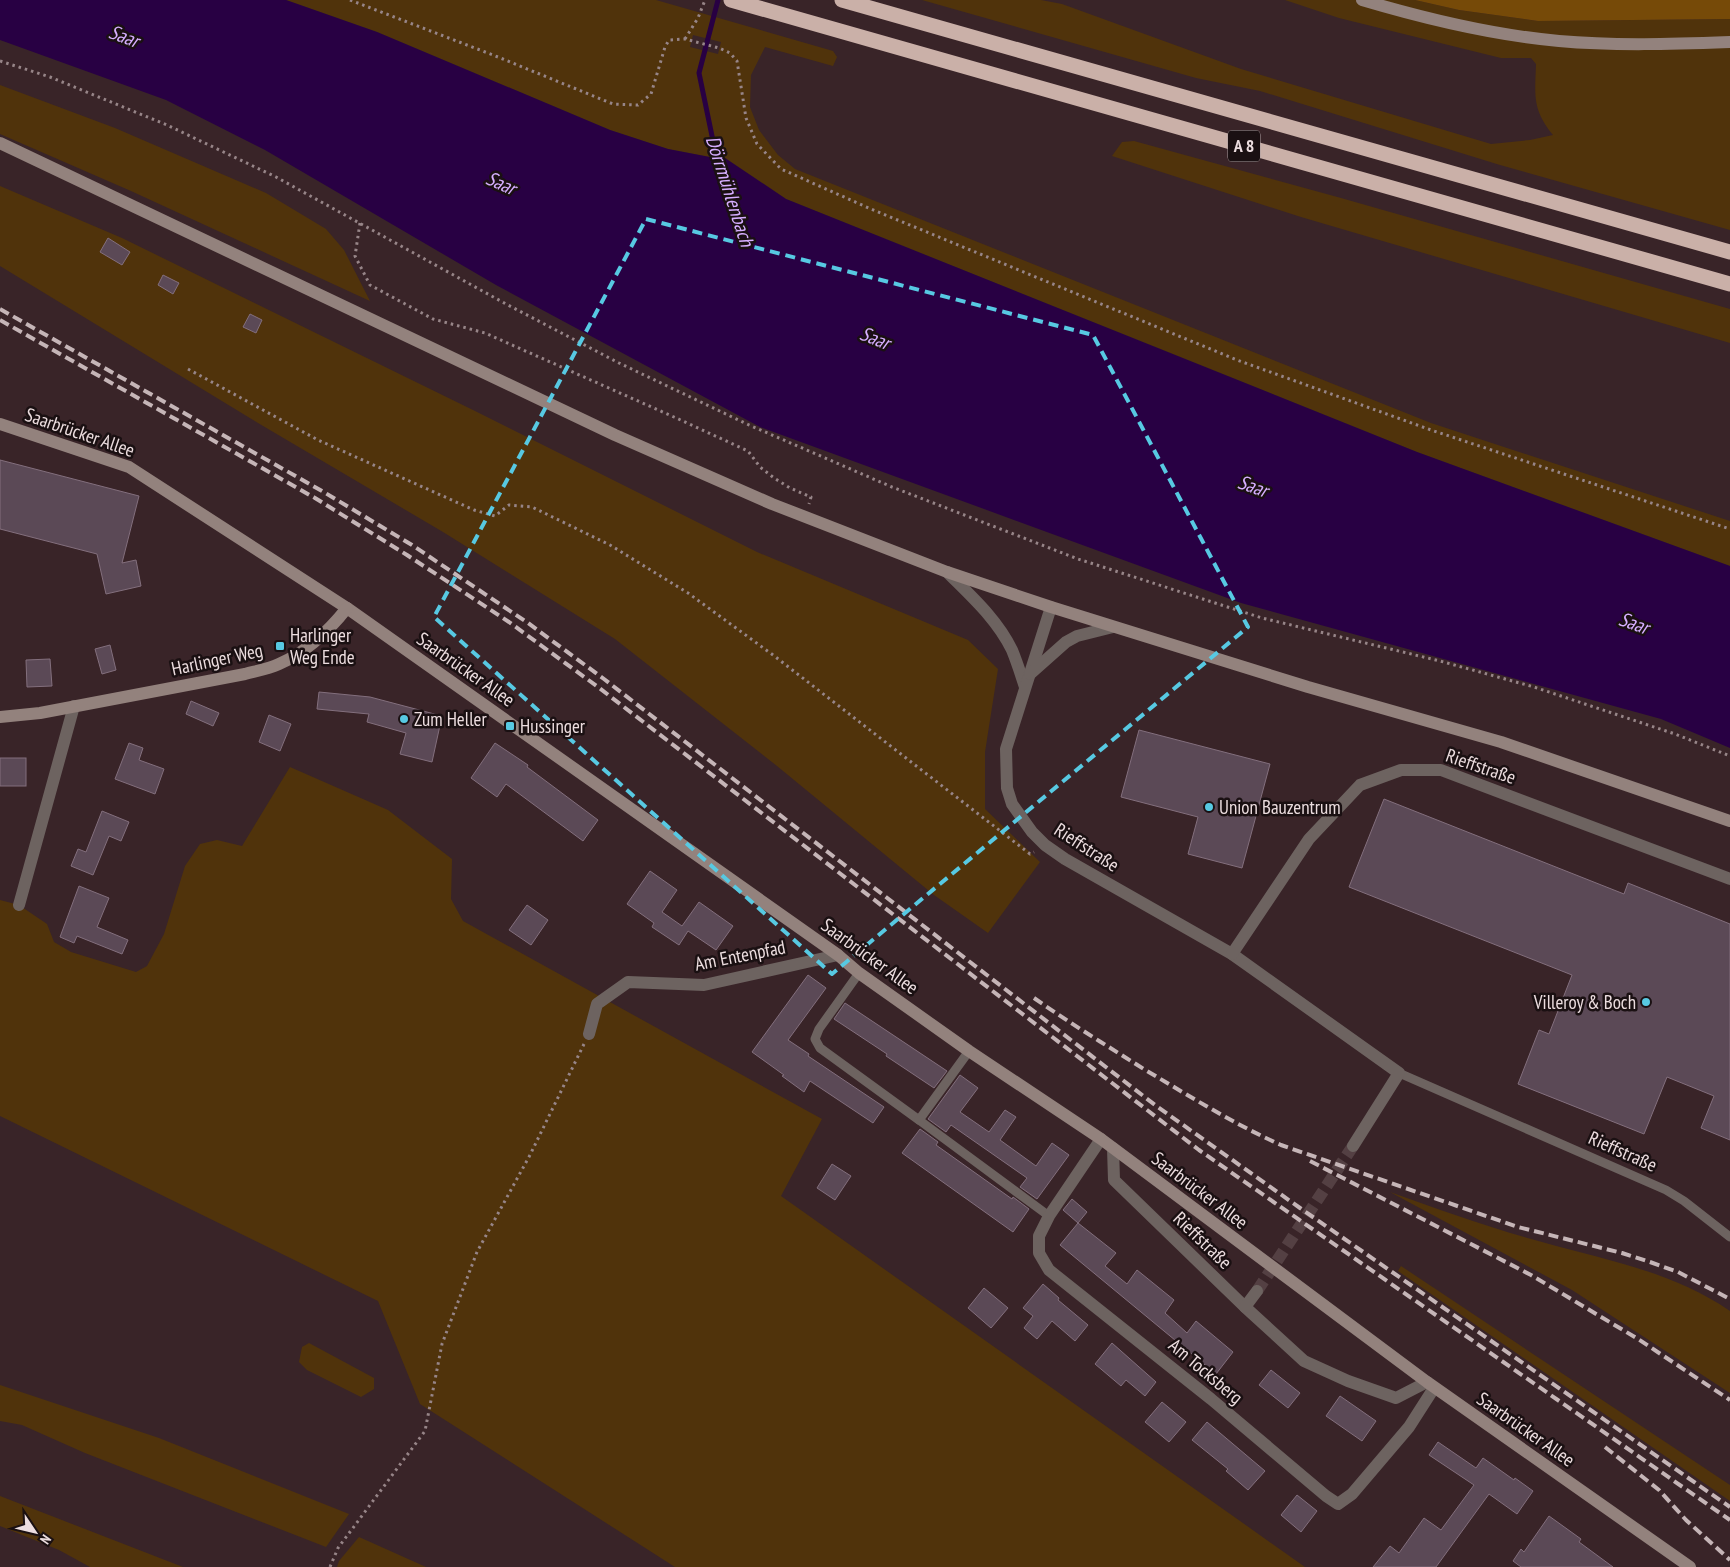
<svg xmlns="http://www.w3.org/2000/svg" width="1730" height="1567" font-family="'PT Sans Narrow',sans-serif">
<rect width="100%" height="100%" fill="#392428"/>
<g fill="#50330b" fill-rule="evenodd">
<path d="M286,0H656L833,51L837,57L833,66L765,47L751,75L750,107L759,130L778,155L795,169L1431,423L1730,521V566L1417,452L786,199L725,158H715L668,149L610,130L377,32ZM693,35L721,42L718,54L690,47Z"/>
<path d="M922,0H1041L1062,4L1241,69L1491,144L1530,140L1553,135C1532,109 1535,96 1536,64L1531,58H1501L1339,18L1285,0H1415L1459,10L1538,21L1730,19V230L1500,165L1260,91L1196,78Z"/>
<path d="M0,85L115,128L266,193L326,229L344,250L370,301L131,191L0,134Z"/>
<path d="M1134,141L1341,198L1730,309V343L1301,217L1112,156L1122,142Z"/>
<path d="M0,186L122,238L473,410L757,552L968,640L998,669L985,752V809L1040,862L988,933L934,895L777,766L615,639L443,532L258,423L0,266Z"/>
<path d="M290,767L388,810L452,859L451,899L463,921L822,1119L781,1196L1305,1567H675L420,1404L378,1301L0,1116V900L19,905L47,924L54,942L71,952L136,972L147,966L164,934L185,866L200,844L217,840L242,846Z"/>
<path d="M1390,1192C1440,1210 1490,1228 1542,1242C1606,1260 1674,1272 1730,1311V1393L1572,1290Z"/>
<path d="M1401,1266L1730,1485V1501L1398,1271Z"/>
<path d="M309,1343L374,1378V1389L361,1397L307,1370L299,1362L302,1347Z"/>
<path d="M0,1385L159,1438L349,1514L326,1547L85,1453L22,1425L0,1421Z"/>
<path d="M0,1496L183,1567H90L59,1550L0,1526Z"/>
<path d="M359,1537L426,1567H337L339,1561Z"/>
</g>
<path fill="#764a08" d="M1415,0H1730V19L1538,21L1459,10Z"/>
<path fill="#280043" d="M0,0H286L377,32L610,130L668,149L715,158H725L786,199L1417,452L1730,566V748L1661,719L1241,603L760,427L496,285L265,150L166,100L0,40Z"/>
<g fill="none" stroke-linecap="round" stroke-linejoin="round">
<path stroke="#280043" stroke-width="5" d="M718,165L699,73L718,0"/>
</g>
<g fill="#5b4956" stroke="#836f7d">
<path d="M108,238L130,252L122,265L100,252Z"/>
<path d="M163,275L179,283L173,294L158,285Z"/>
<path d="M250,314L262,320L256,333L243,327Z"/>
<path d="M0,460L139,496L122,563L136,560L141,586L106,594L97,554L0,529Z"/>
<path d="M110,645L116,670L102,674L95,649Z"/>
<path d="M50,659L52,686L27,687L26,660Z"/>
<path d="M319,692L370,697L442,716L432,762L400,754L406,733L367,722L369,714L317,709Z"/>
<path d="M191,701L219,713L213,726L186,714Z"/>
<path d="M269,715L291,724L280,751L259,742Z"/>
<path d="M1139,730L1270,764L1242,868L1188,854L1198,817L1121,797Z"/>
<path d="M129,743L143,748L139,760L164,769L155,794L115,779Z"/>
<path d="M495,743L528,765L527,767L598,820L583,841L506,784L497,797L471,778Z"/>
<rect x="0" y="758" width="26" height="28"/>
<path d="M1384,799L1624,894L1628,883L1730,924V1140L1701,1128L1714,1096L1667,1077L1644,1134L1518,1084L1539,1030L1549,1034L1572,975L1349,887Z"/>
<path d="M102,811L129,822L121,841L109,836L93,875L71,866L78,849L86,852Z"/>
<path d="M650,871L677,890L662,912L682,926L699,902L733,926L716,950L688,931L679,945L652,927L654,923L627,904Z"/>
<path d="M79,886L109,898L97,927L128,940L122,954L77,936L74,943L60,937Z"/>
<path d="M527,905L548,920L531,945L509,930Z"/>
<path d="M808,975L826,988L788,1040L809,1054L808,1056L884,1107L873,1123L810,1081L804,1092L782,1076L784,1075L752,1052Z"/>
<path d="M845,1003L947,1071L934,1088L886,1056L887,1054L834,1019Z"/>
<path d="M960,1075L978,1088L960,1112L989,1132L1005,1110L1016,1117L1000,1140L1036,1166L1052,1143L1069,1155L1037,1199L1020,1187L1027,1178L951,1125L946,1132L928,1119Z"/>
<path d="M920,1129L938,1142L936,1145L1012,1199L1013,1197L1029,1209L1013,1232L902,1153Z"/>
<path d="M832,1164L851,1176L835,1200L817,1188Z"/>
<path d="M1072,1199L1087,1212L1078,1223L1063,1210Z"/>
<path d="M1078,1223L1116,1253L1105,1266L1127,1284L1137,1270L1174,1300L1165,1313L1187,1333L1196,1321L1233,1352L1216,1374L1060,1245Z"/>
<path d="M1043,1284L1059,1298L1058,1300L1088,1325L1075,1341L1052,1321L1037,1339L1024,1328L1033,1316L1023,1308Z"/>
<path d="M984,1288L1008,1308L991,1328L968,1308Z"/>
<path d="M1112,1343L1156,1382L1145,1396L1126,1380L1121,1386L1095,1364Z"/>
<path d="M1271,1370L1300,1393L1288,1408L1259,1385Z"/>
<path d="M1340,1396L1376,1421L1362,1441L1326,1416Z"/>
<path d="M1162,1402L1186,1422L1169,1442L1145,1422Z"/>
<path d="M1207,1422L1265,1471L1248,1490L1226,1471L1228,1469L1192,1440Z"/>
<path d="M1438,1442L1476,1468L1483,1458L1514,1480L1515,1478L1533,1491L1517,1514L1489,1494L1436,1567H1373L1390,1546L1399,1553L1424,1518L1441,1530L1474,1485L1429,1455Z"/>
<path d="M1297,1495L1317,1511L1301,1532L1281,1515Z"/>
<path d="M1549,1516L1581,1539L1579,1542L1613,1567H1521L1513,1561L1521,1549L1524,1552Z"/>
</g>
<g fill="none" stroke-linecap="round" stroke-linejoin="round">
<path stroke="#544043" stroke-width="12" stroke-dasharray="12 6" stroke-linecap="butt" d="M1257,1291L1353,1146"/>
<g stroke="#978588" stroke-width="3" stroke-dasharray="2.5 4" stroke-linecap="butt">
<path d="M350,0L493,55L613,104L638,105L651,94L665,47L669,40L685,39L719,48L730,53L737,61L746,118L757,144L781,169L871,209L1237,360L1431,430L1730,529"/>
<path d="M685,39L698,18L705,0"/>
<path d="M0,61L50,77L167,125L276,177L506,304L619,363L749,425L892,487L1078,559L1262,618L1440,661L1534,687L1675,734L1730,756"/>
<path d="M360,223L355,256L370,285L433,319L485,333L674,417L748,451L760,467L774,478L790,488L811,497L809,504"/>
<path d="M188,369L318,440L474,510L495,516L509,505L532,507L610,545L688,593L773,655L1030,854L1034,852"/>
<path d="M330,1567L338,1548L425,1431L442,1344L477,1252L530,1155L584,1044"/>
</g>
<g stroke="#6d6360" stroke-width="9">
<path d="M859,973L819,1029L815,1039L820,1048L919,1120"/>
<path d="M969,1051L919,1120L1049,1216"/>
<path d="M1399,1073L1666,1190L1684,1201L1730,1237"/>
</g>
<g stroke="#6d6360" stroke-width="12">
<path d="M947,572C971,596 997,619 1012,650C1017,662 1021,675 1025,687"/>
<path d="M1051,607L1006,749L1007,788L1012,804L1032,832L1045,845L1065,859L1232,954L1399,1073L1353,1146"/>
<path d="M1030,674L1066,642L1077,636L1113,627"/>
<path d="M19,905L74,706"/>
<path d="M1232,954L1309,839L1360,785L1401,770H1441L1730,879"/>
<path d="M589,1034L597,1004L628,982L704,985L838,955"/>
<path d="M1101,1139L1049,1216L1039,1236V1253L1049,1270L1211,1399L1326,1496L1338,1504L1352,1494L1409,1427L1434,1388"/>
<path d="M1113,1148L1114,1180L1245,1307L1304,1361L1348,1381L1396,1398L1427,1382"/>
<path d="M1245,1307L1257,1291"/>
</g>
<g stroke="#93827d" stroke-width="12">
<path d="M1362,0C1426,19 1492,35 1559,41C1615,46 1673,44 1730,42"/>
<path d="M0,143L615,435L772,504L947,572L1051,607L1308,687L1501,742L1730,821"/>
<path d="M0,424L129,467L347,608L838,955L859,973L969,1051L1101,1139L1427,1382L1690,1567"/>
<path d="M0,717L40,713L245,674C256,671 268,669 279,664C307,652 328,632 347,608"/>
</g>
<g stroke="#cab0a8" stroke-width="15">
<path d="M731,0L1730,284"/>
<path d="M842,0L1730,252"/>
</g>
<g stroke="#c5b5b7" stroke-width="4" stroke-dasharray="10 5" stroke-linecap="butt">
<path d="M0,309L322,491L412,545L528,623L604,679L1155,1105L1300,1208L1730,1507"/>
<path d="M0,320L315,498L407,555L509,622L598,687L1199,1150L1730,1520"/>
<path d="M1034,998C1071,1024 1109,1047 1147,1071C1191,1097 1234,1124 1281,1145L1518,1227L1622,1253L1650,1262L1678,1272L1730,1299"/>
<path d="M1310,1161L1531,1275L1638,1339L1730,1400"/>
<path d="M1605,1447L1659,1490L1686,1520L1730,1560"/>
</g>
</g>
<path fill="none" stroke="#57c9e2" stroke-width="4" stroke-dasharray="10 6" stroke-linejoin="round" d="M646,219L1093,335L1248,627L832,974L434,617Z"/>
<g fill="#57c9e2" stroke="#1a1012" stroke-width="2">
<rect x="275" y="641" width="10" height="10" rx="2.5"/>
<circle cx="404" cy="719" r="5"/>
<rect x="505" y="721" width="10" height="10" rx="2.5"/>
<circle cx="1209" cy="807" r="5"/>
<circle cx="1646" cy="1002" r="5"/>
</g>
<g text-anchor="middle" stroke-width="5" stroke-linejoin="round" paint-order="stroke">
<rect fill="#1a1012" stroke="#ada0a2" stroke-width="1" x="1228" y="130.5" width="32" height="31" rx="4"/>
<g font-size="18" font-weight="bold" fill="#ecdddf">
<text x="1244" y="152">A 8</text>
</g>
<g font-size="19" fill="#ecdddf" stroke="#1a1012">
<text transform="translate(80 432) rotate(19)" y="7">Saarbrücker Allee</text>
<text transform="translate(217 659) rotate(-12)" y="7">Harlinger Weg</text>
<text transform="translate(466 669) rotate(35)" y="7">Saarbrücker Allee</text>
<text transform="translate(1481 766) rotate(19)" y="7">Rieffstraße</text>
<text transform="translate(1087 847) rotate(33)" y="7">Rieffstraße</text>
<text transform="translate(740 955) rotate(-11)" y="7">Am Entenpfad</text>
<text transform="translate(870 956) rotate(36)" y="7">Saarbrücker Allee</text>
<text transform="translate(1623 1151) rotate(24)" y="7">Rieffstraße</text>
<text transform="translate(1200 1190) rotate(37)" y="7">Saarbrücker Allee</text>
<text transform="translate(1203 1240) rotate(44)" y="7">Rieffstraße</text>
<text transform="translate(1206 1371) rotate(40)" y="7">Am Tocksberg</text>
<text transform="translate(1526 1429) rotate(35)" y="7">Saarbrücker Allee</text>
</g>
<g font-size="19" fill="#ecdddf" stroke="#1a1012" text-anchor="start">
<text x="290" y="642">Harlinger<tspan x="290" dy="22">Weg Ende</tspan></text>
<text x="414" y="726">Zum Heller</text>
<text x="520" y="733">Hussinger</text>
<text x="1219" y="814">Union Bauzentrum</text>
<text x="1636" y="1009" text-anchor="end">Villeroy &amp; Boch</text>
</g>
<g font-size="20" font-style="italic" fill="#d6aeff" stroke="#1a1012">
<text transform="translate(124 36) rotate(21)" y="7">Saar</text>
<text transform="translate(501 183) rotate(24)" y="7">Saar</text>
<text transform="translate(730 191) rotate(72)" y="7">Dörrmühlenbach</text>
<text transform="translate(875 338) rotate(22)" y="7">Saar</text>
<text transform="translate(1253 486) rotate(20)" y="7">Saar</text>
<text transform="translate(1634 623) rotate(20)" y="7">Saar</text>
</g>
</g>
<g transform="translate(35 1532) rotate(125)" stroke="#1a1012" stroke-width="4" paint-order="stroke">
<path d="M0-4L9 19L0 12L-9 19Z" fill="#ecdddf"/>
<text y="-8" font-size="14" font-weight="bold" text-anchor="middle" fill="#ecdddf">N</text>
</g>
</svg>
